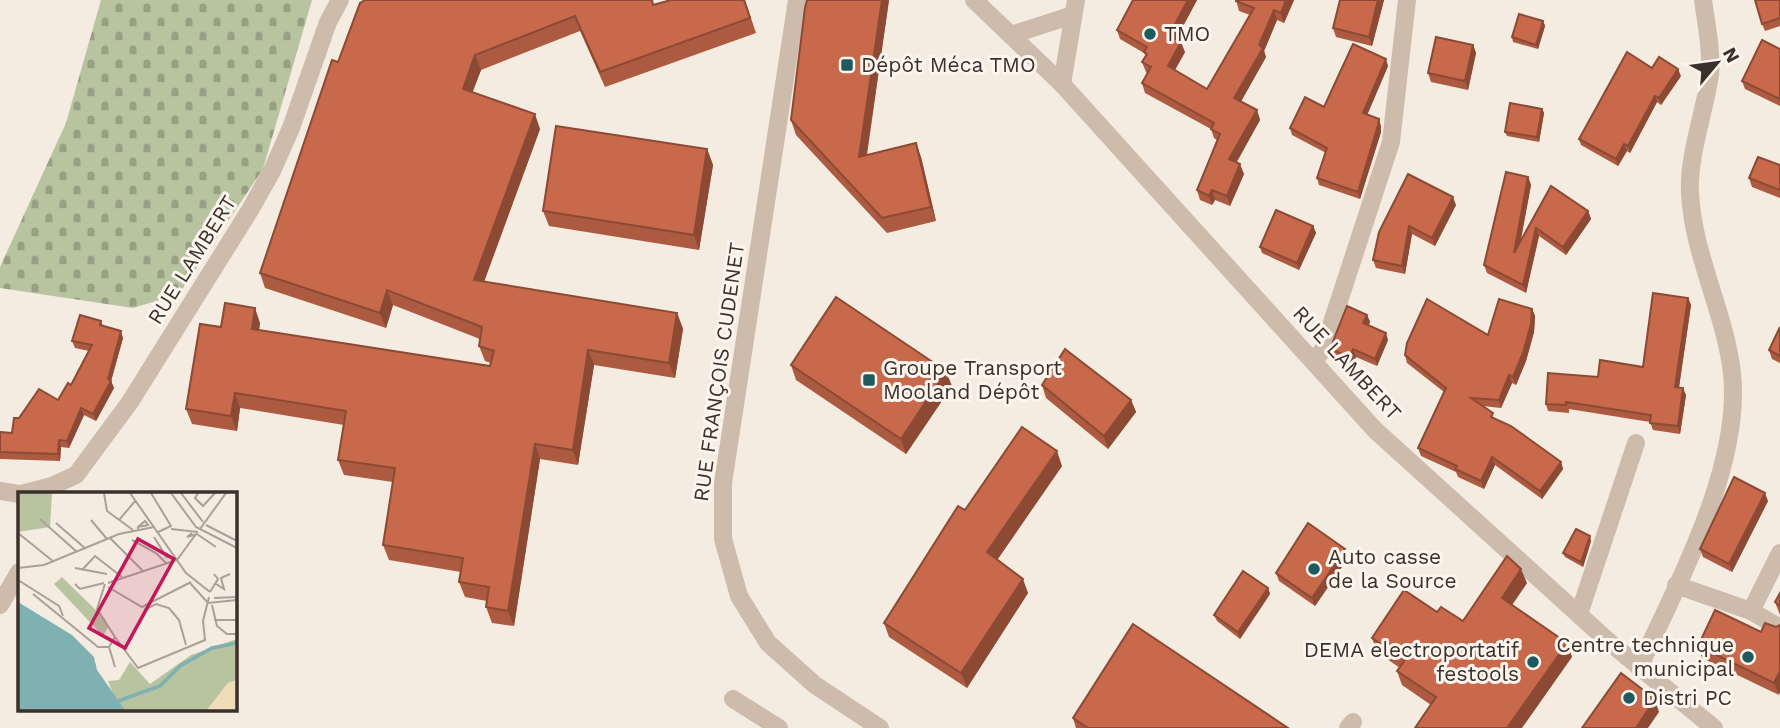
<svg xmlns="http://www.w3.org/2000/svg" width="1780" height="728" font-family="'Work Sans',sans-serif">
<defs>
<pattern id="cemetery-stones" width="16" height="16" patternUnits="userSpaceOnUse" patternTransform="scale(1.75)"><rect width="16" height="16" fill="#b8c4a0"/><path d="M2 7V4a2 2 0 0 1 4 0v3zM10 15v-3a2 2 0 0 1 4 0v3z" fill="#97a083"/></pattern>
</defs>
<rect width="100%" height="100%" fill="#f4ebe1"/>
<path fill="url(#cemetery-stones)" d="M101,0H312L263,169L179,294L133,308L0,288V267L66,123Z"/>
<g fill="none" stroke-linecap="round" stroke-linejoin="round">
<g stroke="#cdbbac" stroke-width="18">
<path d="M797,0L723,483V539L739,596L768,643L815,685L880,728"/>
<path d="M974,0L1062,84L1375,430L1608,641L1714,728"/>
<path d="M1011,35L1073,15"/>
<path d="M1062,84L1076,0"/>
<path d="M1313,361L1323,350L1391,142L1407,0"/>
<path d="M0,491L19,494"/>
<path d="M21,494L52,486L76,475L130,402L250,210L272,171L291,128L328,22L340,0"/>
<path d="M1676,585L1751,611L1780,628"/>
<path d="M0,605L19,572"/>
<path d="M1751,611L1780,553"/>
<path d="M1579,614L1636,443"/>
<path d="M1639,668C1677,584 1742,467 1732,373C1725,312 1693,255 1690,193C1688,156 1705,111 1710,74C1712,50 1706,23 1703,0"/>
<path d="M733,699L779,728"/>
<path d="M1348,728L1353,722"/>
</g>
</g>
<g fill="#ac5a40">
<path d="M365,0H652L654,5L745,0L756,33L605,87L580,31L481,70L472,93L540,129L484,282L677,313L683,329L675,378L594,365L578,465L540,459L514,626L492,623L486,607L487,601L465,597L459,582L461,572L389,560L383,545L393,482L344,475L338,460L344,425L240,408L237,431L192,424L186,409L221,327L260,323L259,330L490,366L491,363L485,361L479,346L480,339L393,305L386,328L265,288L260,273L338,62Z"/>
<path d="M807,0H889L867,155L921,157L936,221L887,233L796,135L791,120Z"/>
<path d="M1133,0H1197L1176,39L1185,52L1175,70L1207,89L1250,15L1239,11L1236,0H1294L1284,23L1277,20L1264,51L1266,57L1241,101L1257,110L1260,120L1236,162L1244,174L1230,206L1215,200L1212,205L1200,200L1197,190L1217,140L1214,138L1211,129L1145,93L1142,83L1147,73L1146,72L1142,62L1146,56L1144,53L1120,39L1117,30Z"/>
<path d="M1340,0H1384L1372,46L1336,37L1333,28Z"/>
<path d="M1780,0V26L1765,31L1762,24Z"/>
<path d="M1543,21L1545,26L1538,49L1513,42L1512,37Z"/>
<path d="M1473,45L1476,53L1468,90L1431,82L1428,73Z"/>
<path d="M1780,49V106L1745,89L1742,81Z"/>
<path d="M1388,66L1367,115L1381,126V132L1360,199L1319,185L1317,178L1326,153L1292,135L1290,128Z"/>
<path d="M1681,76L1661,105L1657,102L1630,153L1627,151L1618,166L1581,145L1579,139Z"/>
<path d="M1542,109L1544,113L1539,142L1507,136L1505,132Z"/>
<path d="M707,149L713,165L699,250L549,226L543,211Z"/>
<path d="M1780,165V198L1752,187L1749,178Z"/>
<path d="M1528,177L1531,185L1520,242L1551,186L1588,211L1591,219L1566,255L1539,236L1526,293L1487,273L1484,265Z"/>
<path d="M1456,205L1435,246L1412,234L1405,274L1376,268L1373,260L1379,232Z"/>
<path d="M1313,226L1316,233L1299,270L1262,253L1260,247Z"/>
<path d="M1688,298L1691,305L1679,387L1686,395L1680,434L1653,430L1650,422L1569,409V413L1548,411L1546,404L1598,377L1643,367Z"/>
<path d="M1532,309L1535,316L1534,332L1526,361L1516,385L1512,383L1501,408L1483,406L1495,419L1561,462L1563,469L1542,499L1495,465L1484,489L1458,477L1456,472L1421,456L1418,448L1444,392L1407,363L1405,355L1488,335Z"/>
<path d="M1367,315L1370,322L1369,325L1388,340L1377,366L1356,357L1353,365L1332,356L1330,349Z"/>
<path d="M101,321L103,326L123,338L111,381L114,388L96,421L84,415L69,448L61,447L60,461L0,459V432L12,433L19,418L58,400L71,385L89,351L75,348L72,341Z"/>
<path d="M1780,327V363L1772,359L1769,350Z"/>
<path d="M791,365L952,386L906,454L796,380Z"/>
<path d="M1042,385L1131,400L1136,412L1108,449L1046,398Z"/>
<path d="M1062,466L997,560L1028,593L967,688L889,637L884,623L965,510Z"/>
<path d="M1768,501L1732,572L1703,557L1700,549Z"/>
<path d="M1591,541L1583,567L1565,557L1563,553Z"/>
<path d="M1348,558L1315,606L1279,581L1276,573Z"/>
<path d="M1527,583L1512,605L1567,643L1572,657L1431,705L1402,685L1397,671L1400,668L1377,652L1372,638L1437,612L1463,621Z"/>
<path d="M1268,588L1270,594L1240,639L1217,621L1214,615Z"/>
<path d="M1780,593V615L1775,602Z"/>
<path d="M1761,632L1779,695L1702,658L1698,646Z"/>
<path d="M1073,718L1288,728H1076Z"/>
</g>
<g fill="#8c4a34">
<path d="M882,0H889L864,171L859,157Z"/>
<path d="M1188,0H1197L1173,45L1169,35Z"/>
<path d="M1286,0H1294L1284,23L1281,13Z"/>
<path d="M1378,0H1384L1372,46L1369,37Z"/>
<path d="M1274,10L1277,20L1264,51L1266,57L1238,107L1234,98Z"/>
<path d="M1543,21L1545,26L1538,49L1536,45Z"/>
<path d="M1181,42L1185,52L1172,75L1168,66Z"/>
<path d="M1473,45L1476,53L1468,90L1465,81Z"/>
<path d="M475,55L481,70L468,104L463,89Z"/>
<path d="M1386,59L1388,66L1365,120L1363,113Z"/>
<path d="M1678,69L1681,76L1661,105L1659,98Z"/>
<path d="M1655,96L1657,102L1630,153L1628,146Z"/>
<path d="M1542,109L1544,113L1539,142L1537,137Z"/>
<path d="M1257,110L1260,120L1233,169L1229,159Z"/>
<path d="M535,114L540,129L479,295L474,280Z"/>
<path d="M1379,119L1381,126V132L1360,199L1358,192Z"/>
<path d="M916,143L921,157L936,221L931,207Z"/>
<path d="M1624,144L1627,151L1618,166L1616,159Z"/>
<path d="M707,149L713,165L699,250L694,235Z"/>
<path d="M1240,164L1244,174L1230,206L1227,196Z"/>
<path d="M1528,177L1531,185L1517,261L1514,253Z"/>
<path d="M1212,190L1215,200L1212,205L1209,196Z"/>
<path d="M1453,197L1456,205L1435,246L1432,238Z"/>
<path d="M1588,211L1591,219L1566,255L1563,247Z"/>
<path d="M1313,226L1316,233L1299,270L1297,263Z"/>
<path d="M1409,226L1412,234L1405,274L1402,266Z"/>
<path d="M1536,228L1539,236L1526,293L1523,285Z"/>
<path d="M387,290L393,305L386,328L380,313Z"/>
<path d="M1688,298L1691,305L1678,394L1675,387Z"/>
<path d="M255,308L260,323L257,344L252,329Z"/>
<path d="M1532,309L1535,316L1534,332L1526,361L1516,385L1513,377Z"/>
<path d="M677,313L683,329L675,378L669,363Z"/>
<path d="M1367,315L1370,322L1366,330L1363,323Z"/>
<path d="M121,331L123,338L111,381L114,388L96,421L93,414L108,379Z"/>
<path d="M1386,333L1388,340L1377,366L1375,359Z"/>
<path d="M1353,349L1356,357L1353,365L1350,357Z"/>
<path d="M588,350L594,365L578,465L573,450Z"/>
<path d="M946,371L952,386L906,454L901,439Z"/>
<path d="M1509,375L1512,383L1501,408L1499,400Z"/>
<path d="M1683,388L1686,395L1680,434L1678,426Z"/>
<path d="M235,393L240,408L237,431L231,416Z"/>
<path d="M1131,400L1136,412L1108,449L1104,436Z"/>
<path d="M81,408L84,415L69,448L67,441Z"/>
<path d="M59,440L61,447L60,461L58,454Z"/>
<path d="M535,444L540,459L514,626L508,611Z"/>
<path d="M1057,451L1062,466L993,566L987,552Z"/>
<path d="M1492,457L1495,465L1484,489L1481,481Z"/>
<path d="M1561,462L1563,469L1542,499L1540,491Z"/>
<path d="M1765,493L1768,501L1732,572L1729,564Z"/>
<path d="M1590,536L1591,541L1583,567L1581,562Z"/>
<path d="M1345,549L1348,558L1315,606L1312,598Z"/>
<path d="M1521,569L1527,583L1507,612L1502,598Z"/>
<path d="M1023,579L1028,593L967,688L961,673Z"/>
<path d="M1268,588L1270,594L1240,639L1238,632Z"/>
<path d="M1567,643L1572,657L1522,728H1507Z"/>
<path d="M1780,671V692L1779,695L1774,683Z"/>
<path d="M1655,699L1659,712L1648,728H1636Z"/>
</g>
<g fill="#c8694b" stroke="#8c4a34" stroke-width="2">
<path d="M365,0H652L653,5L671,0H744L750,18L600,72L575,16L475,55L463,89L535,114L474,280L677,313L669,363L588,350L573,450L535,444L508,611L486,607L489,587L459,582L463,558L383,545L395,468L338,460L346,411L235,393L231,416L186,409L200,324L221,327L225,303L255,308L252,329L490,366L494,351L479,346L482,327L387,290L380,313L260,273L332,60L338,62L360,3Z"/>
<path d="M807,0H882L859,157L916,143L931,207L882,218L791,120L805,8Z"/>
<path d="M1133,0H1188L1169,35L1181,42L1168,66L1207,89L1254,8L1236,1V0H1286L1281,13L1274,10L1259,45L1263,48L1234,98L1257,110L1229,159L1240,164L1227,196L1212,190L1209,196L1197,190L1220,134L1211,129L1214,123L1142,83L1151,67L1142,62L1147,54L1144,52L1147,47L1117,30Z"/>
<path d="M1340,0H1378L1369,37L1333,28Z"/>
<path d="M1755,0H1780V18L1762,24Z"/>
<path d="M1519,14L1543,21L1536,45L1512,37Z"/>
<path d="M1436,37L1473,45L1465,81L1428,73Z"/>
<path d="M1762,40L1780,49V99L1742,81Z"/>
<path d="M1353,44L1386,59L1363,113L1379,119L1378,125L1358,192L1317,178L1327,148L1290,128L1305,97L1324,107Z"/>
<path d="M1627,52L1652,68L1659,57L1678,69L1659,98L1655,96L1628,146L1624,144L1616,159L1579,139Z"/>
<path d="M1510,103L1542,109L1537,137L1505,132Z"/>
<path d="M556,126L707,149L694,235L543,211Z"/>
<path d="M1758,157L1780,165V190L1749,178Z"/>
<path d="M1506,172L1528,177L1514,253L1551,186L1588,211L1563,247L1536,228L1523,285L1484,265Z"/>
<path d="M1408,174L1453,197L1432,238L1409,226L1402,266L1373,260L1379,232Z"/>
<path d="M1276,210L1313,226L1297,263L1260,247Z"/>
<path d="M1653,293L1688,298L1675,387L1683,388L1678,426L1650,423L1651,415L1566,402V405L1546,404L1548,373L1598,377L1600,360L1643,367Z"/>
<path d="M836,297L946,371L901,439L791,365Z"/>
<path d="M1427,299L1488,335L1499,299L1532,309L1531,324L1523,353L1513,377L1509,375L1499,400L1471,398L1493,413L1491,417L1511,426L1561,462L1540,491L1492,457L1481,481L1455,469L1457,466L1418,448L1446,388L1405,355L1407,343Z"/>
<path d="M1347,306L1367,315L1363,323L1386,333L1375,359L1353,349L1350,357L1330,349Z"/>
<path d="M80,315L101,321L100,325L121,331L108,379L111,381L93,414L81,408L67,441L59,440L58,454L0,452V432L12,433L14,418H19L39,389L58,400L68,383L71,385L92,345L72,341Z"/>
<path d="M1780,327V356L1769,350Z"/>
<path d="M1065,349L1131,400L1104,436L1042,385Z"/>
<path d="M1022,427L1057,451L987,552L1023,579L961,673L884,623L958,506L965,510Z"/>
<path d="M1734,477L1765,493L1729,564L1700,549Z"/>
<path d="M1308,523L1345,549L1312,598L1276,573Z"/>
<path d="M1576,529L1590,536L1581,562L1563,553Z"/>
<path d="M1507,556L1521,569L1502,598L1567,643L1507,728H1415L1436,697L1397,671L1405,660L1372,638L1404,590L1437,612L1441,607L1463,621Z"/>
<path d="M1243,571L1268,588L1238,632L1214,615Z"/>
<path d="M1780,593V606L1775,602Z"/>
<path d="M1715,610L1761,632L1765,623L1776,627L1780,625V671L1774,683L1698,646Z"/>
<path d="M1133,624L1288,728H1088L1073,718Z"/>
<path d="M1621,673L1655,699L1636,728H1582Z"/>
</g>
<g fill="#1f5a5e" stroke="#fbf5ee" stroke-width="2.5">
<circle cx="1150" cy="34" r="7"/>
<rect x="840" y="58" width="14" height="14" rx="3.5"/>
<rect x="862" y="373" width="14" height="14" rx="3.5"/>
<circle cx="1314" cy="569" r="7"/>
<circle cx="1748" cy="657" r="7"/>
<circle cx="1533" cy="662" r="7"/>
<circle cx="1629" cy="698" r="7"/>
</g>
<g text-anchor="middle" stroke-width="6" stroke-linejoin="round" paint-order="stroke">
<g font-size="21" fill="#3b302b" stroke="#fbf5ee" text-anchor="start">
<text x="1164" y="41">TMO</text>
<text x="861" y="72">Dépôt Méca TMO</text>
<text x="883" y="375">Groupe Transport<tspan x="883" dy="24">Mooland Dépôt</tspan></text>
<text x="1328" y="564">Auto casse<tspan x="1328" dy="24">de la Source</tspan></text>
<text x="1734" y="652" text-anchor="end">Centre technique<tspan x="1734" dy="24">municipal</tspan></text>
<text x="1519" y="657" text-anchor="end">DEMA electroportatif<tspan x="1519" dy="24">festools</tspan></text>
<text x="1643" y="705">Distri PC</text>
</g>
<g font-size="21" fill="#3b302b" stroke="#fbf5ee">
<text transform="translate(192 260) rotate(-58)" y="7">RUE LAMBERT</text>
<text transform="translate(1347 363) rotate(47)" y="7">RUE LAMBERT</text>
<text transform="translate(719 372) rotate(-82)" y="7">RUE FRANÇOIS CUDENET</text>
</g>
</g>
<g transform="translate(18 492)">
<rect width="219" height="219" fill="#f4ebe1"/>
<path d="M0,1H34L32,35L0,40ZM219,147V188L210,191L189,218H107L95,202L90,189L101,188L112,170L132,192L173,163Z" fill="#b8c4a0"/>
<path d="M219,188V218H189L210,191Z" fill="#efdcb8"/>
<path d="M44,85L87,127L90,135L85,144L36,92Z" fill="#b8c4a0"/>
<path d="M0,110L54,143L76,165L79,178L107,218H0Z" fill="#7fb0b2"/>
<path fill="none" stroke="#7fb0b2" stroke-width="3.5" d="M100,209L142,194L162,174L194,156L219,151"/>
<path fill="none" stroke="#aaa098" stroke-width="2" d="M86,1L89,19L115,38M112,1L168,81L192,100M133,1L153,34L140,40M153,1L178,35L219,56M163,1L185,30M180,1L177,6L185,14L197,1M22,27L59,60M73,28L89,47M101,28L118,8M38,31L68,57M188,33L219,49M120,37V35L127,29L130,33L120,35M153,37L180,40M182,37L208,1M0,41L36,70M174,41L169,45L179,42L198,55M136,45L149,66M92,46L125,79M114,48L138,61L149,72M0,76L26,73L101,42L136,35M57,76L89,82M64,78L77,64L104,85M0,88L41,114L45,124M90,91L159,68L178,42M172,91L190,111L219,108M57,92L62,97L86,91M87,92L79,117L97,145L91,155L97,175M198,92L206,97L203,86L212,82M90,95L124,115L173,90M192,100L200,87L196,82M15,102L80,155H91M196,106L219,105M194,113L199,134L209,142H219M126,118L138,112L151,116L161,128L168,153M196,128H219M97,145L120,176L187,148L185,129L191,105"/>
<path fill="#c2185b" fill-opacity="0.15" stroke="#c2185b" stroke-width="3.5" d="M120,47L156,67L107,156L71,136Z"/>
<rect width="219" height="219" fill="none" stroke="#3b302b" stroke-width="3.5"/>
</g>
<g transform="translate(1717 63) rotate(61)" stroke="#fbf5ee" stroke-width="5" paint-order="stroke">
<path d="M0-5L12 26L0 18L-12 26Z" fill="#3b302b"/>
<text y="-10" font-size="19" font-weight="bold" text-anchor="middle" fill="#3b302b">N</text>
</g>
</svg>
